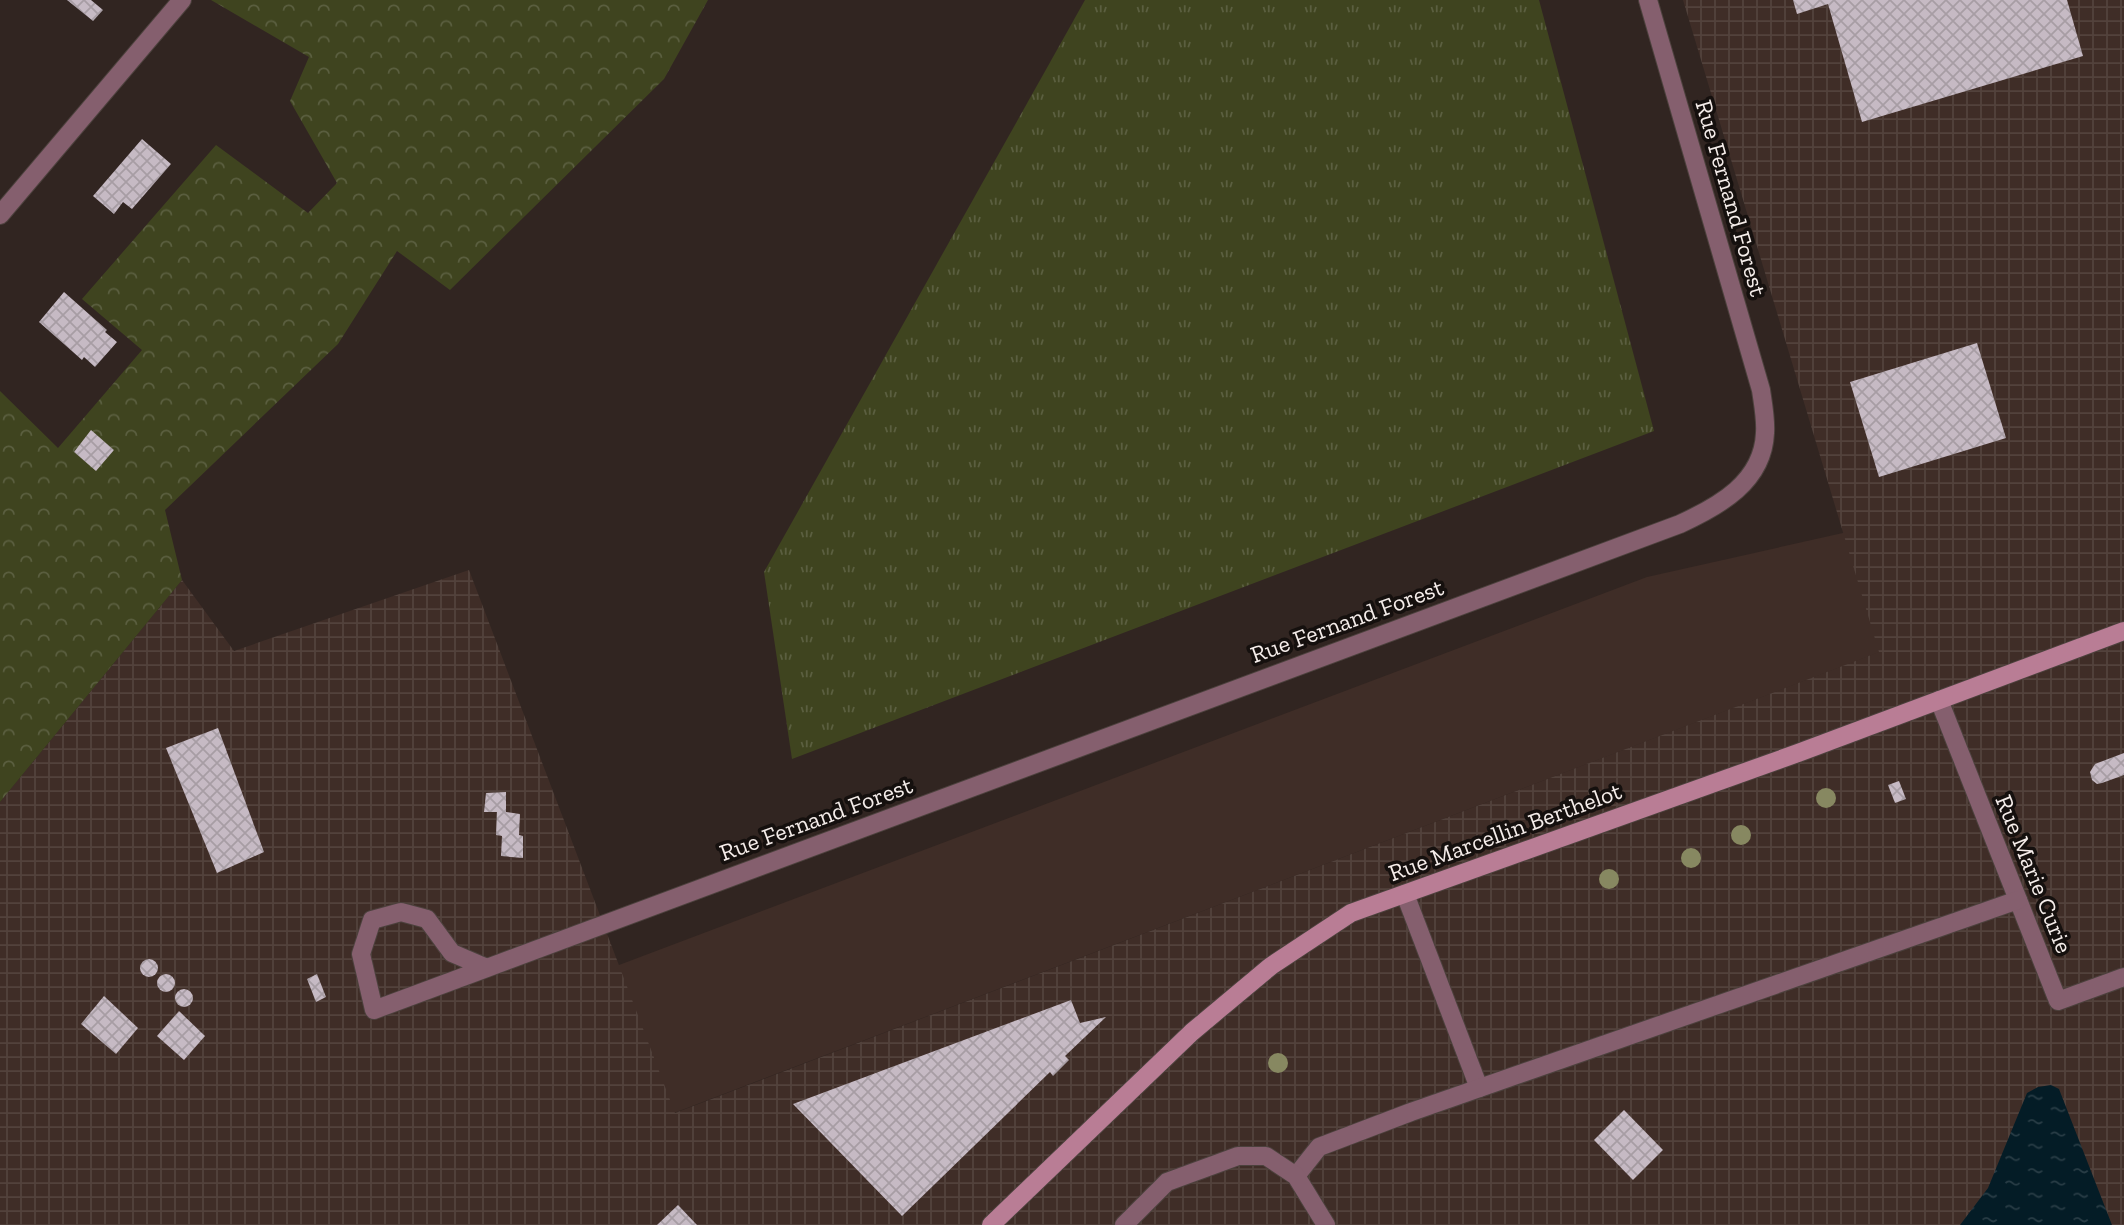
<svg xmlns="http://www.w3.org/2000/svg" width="2124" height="1225" font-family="'Zilla Slab',serif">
<defs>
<pattern id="industrial-grid" width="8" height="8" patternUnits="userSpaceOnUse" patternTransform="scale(1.75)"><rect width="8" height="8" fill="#3f2d27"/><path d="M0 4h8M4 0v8" fill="none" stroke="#52423c"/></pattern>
<pattern id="grass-tufts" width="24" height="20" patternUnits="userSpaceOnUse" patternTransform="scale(1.75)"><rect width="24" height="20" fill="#3f441f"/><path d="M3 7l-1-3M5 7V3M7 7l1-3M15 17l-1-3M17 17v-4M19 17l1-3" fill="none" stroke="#5b5f40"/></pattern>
<pattern id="forest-crowns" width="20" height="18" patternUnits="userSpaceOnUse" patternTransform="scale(1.75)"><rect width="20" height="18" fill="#3f441f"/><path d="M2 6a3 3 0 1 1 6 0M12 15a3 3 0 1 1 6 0" fill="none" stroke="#5b5f40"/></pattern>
<pattern id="water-ripples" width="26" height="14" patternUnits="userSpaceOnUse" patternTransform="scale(1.75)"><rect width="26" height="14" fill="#041c26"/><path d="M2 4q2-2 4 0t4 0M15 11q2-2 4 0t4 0" fill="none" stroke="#293d46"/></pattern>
<pattern id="building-cross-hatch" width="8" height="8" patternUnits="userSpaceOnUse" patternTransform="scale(1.75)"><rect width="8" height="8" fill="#c6bac4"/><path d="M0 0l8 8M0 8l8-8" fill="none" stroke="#a79da4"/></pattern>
</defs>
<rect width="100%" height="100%" fill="#312521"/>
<path fill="#3f2d27" d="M2124,470L1880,652L674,1113L0,1225V1204L619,965L1647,577Z"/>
<path fill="url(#industrial-grid)" d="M1683,0H2124V1225H0V802L182,580L234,651L469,570L675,1113L1879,652Z"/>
<path fill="url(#grass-tufts)" d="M1085,0H1539L1654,431L792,759L764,572Z"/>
<path fill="url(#forest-crowns)" d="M211,0H708L664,79L450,290L397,251L338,344L165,510L182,580L0,802V391L58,448L142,350L82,299L216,145L308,213L337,183L290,101L309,57Z"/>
<path fill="url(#water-ripples)" d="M2051,1085L2059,1089L2112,1225H1960L1988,1188L2027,1093L2038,1087Z"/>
<g fill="url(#building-cross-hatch)">
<path d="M67,0H91L103,10L93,21Z"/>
<path d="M1793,0H2067L2083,56L1862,122L1828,4L1797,14Z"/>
<path d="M142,139L171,164L132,209L123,202L114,214L93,196Z"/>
<path d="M64,292L107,330L105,332L117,342L95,367L84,357L82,360L39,322Z"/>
<path d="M1977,343L2006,438L1879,477L1850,382Z"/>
<path d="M91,430L114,450L96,471L74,452Z"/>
<path d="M218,728L264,852L217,873L166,748Z"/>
<path d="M2124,753V775L2102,783L2097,784L2092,780L2090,772L2095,764Z"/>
<path d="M1899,781L1906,799L1895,803L1888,785Z"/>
<path d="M506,792V812L520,814L519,835L523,836V858L501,856L502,836L496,835L497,812H484L486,793Z"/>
<circle cx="149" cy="968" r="9"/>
<path d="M317,974L326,997L316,1002L307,979Z"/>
<circle cx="166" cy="983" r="9"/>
<circle cx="184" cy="998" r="9"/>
<path d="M104,996L138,1028L116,1054L81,1024Z"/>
<path d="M1071,1000L1080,1023L1106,1017L1065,1056L1069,1060L1053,1076L1050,1072L902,1216L793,1104Z"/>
<path d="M179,1011L205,1036L184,1060L157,1036Z"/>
<path d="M1624,1110L1663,1150L1633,1180L1594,1140Z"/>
<path d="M678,1205L697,1225H657Z"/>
</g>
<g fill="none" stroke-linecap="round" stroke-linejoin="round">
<g stroke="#4c413d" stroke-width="20">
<g id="lane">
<path d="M1939,700L2058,1001L2124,977"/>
<path d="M1405,894L1479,1088"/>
<path d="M1296,1176L1319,1147L1411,1112L2018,900"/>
<path d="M1124,1225L1167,1182L1238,1156H1266L1296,1176L1326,1225"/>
</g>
</g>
<g stroke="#4c413d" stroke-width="20">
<g id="street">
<path d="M0,215L182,0"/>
<path d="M487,968L452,953L427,919L401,912L372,920L361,954L374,1010L487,968L1680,524C1719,506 1763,482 1765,433C1766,419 1763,404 1761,390L1648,0"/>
</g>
</g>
<g stroke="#4c413d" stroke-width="20">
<path id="secondary" d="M991,1225L1192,1032L1271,966L1351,913L1798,753L2124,631"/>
</g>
<use href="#lane" stroke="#855f6e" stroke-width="18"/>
<use href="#street" stroke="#855f6e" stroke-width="18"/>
<use href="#secondary" stroke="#b97d95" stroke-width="18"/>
</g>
<g fill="#878861">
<circle cx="1826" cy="798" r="10"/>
<circle cx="1741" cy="835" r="10"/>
<circle cx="1691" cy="858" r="10"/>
<circle cx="1609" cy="879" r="10"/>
<circle cx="1278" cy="1063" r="10"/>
</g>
<g text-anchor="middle" stroke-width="7" stroke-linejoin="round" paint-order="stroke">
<g font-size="24" fill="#f5edea" stroke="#15100e">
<text transform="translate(1731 198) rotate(74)" y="8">Rue Fernand Forest</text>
<text transform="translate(1347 621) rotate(-20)" y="8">Rue Fernand Forest</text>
<text transform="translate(816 819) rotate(-20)" y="8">Rue Fernand Forest</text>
<text transform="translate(1505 832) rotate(-20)" y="8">Rue Marcellin Berthelot</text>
<text transform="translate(2034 874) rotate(68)" y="8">Rue Marie Curie</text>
</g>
</g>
</svg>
